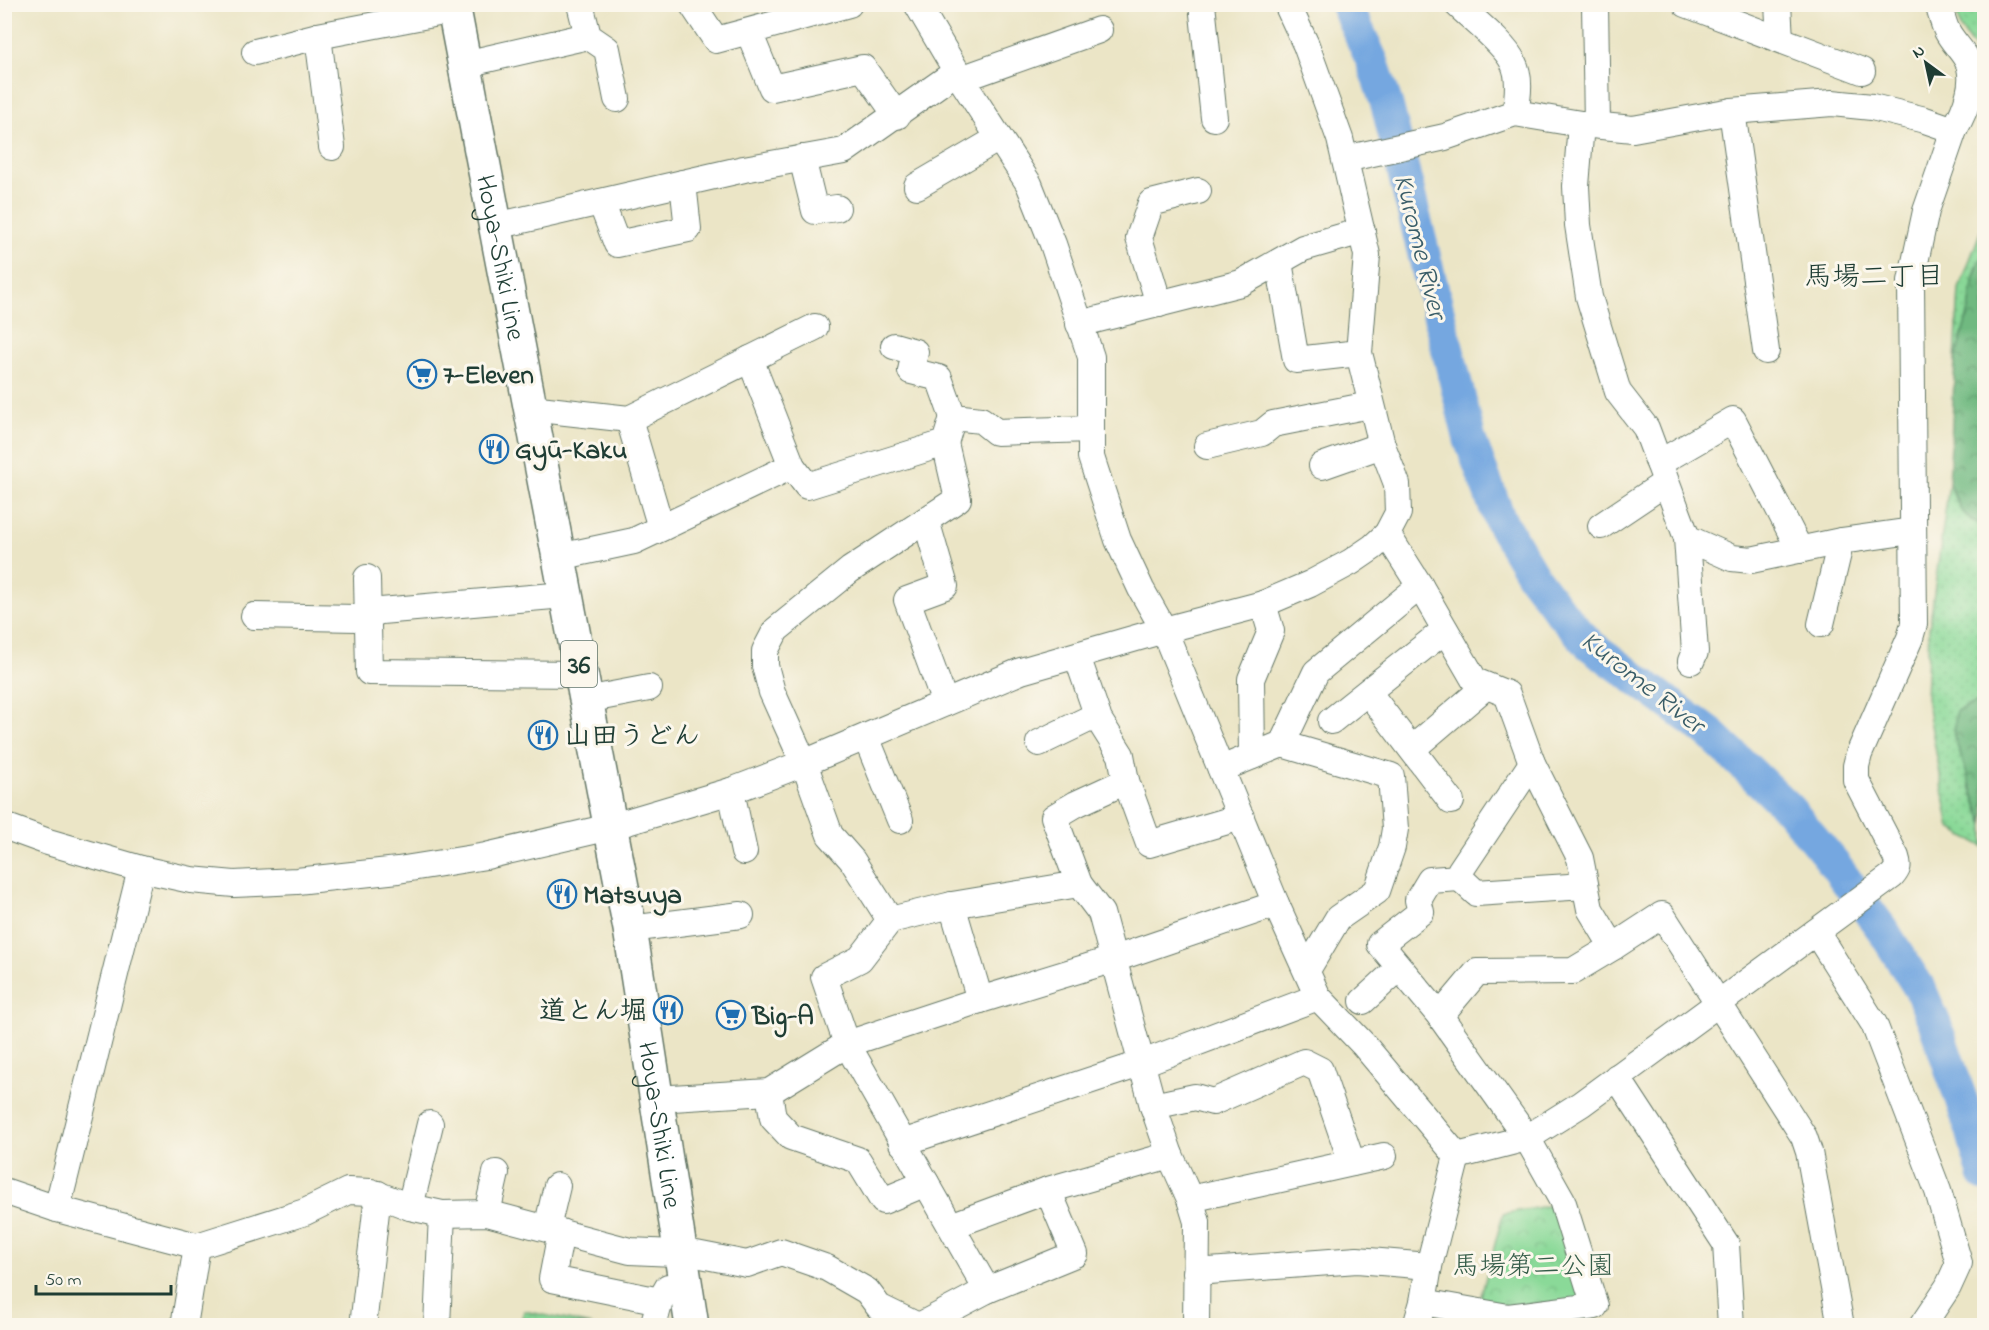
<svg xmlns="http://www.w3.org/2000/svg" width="1989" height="1330" font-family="'Indie Flower','Klee One',sans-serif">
<defs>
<pattern id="grass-dots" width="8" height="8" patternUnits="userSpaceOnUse" patternTransform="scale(1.5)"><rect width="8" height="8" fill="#8ad998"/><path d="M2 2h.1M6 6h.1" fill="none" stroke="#77bb84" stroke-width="1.8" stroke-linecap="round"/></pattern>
<pattern id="forest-crowns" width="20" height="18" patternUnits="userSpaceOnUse" patternTransform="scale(1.5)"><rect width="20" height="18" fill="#6fb980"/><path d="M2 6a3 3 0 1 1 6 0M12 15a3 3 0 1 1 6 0" fill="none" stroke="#5b986a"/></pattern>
<pattern id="park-crowns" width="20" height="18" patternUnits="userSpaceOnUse" patternTransform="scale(1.5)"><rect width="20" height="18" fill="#8ad998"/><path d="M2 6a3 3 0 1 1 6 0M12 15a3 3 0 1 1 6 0" fill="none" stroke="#77bb84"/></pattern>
</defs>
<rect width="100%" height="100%" fill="#fbf7ec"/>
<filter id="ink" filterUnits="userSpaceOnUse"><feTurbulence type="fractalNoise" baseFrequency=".0167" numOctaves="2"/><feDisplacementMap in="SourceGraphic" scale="12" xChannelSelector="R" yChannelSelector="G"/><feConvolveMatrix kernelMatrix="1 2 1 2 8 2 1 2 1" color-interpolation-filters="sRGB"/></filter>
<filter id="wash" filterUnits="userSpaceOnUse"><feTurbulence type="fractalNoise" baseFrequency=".008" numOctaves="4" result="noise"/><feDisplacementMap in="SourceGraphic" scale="24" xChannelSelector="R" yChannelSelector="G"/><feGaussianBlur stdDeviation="1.35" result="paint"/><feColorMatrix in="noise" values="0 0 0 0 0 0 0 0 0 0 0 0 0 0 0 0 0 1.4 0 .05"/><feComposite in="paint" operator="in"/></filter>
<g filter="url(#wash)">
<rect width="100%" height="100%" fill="#ebe5c6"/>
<g fill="url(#grass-dots)" stroke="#548b66" stroke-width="1.5">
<path d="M1955,5H1974L1984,16V62L1960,28Z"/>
<path d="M1984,222V256C1971,269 1973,292 1969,310C1966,327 1960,344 1955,360L1959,289Z"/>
<path d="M1949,484L1957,503L1981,524L1984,523V700L1967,706L1970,786L1984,825V847L1950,828L1926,698L1929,629Z"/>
</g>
<g fill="url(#forest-crowns)" stroke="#477b5a" stroke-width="1.5">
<path d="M1984,256V523L1981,524L1971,520L1962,511L1949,484L1955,360L1969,310L1974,277L1980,261Z"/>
<path d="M1984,700V825L1954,736L1956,711Z"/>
</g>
<g fill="url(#park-crowns)" stroke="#548b66" stroke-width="1.5">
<path d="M1557,1204L1590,1302L1478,1307L1503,1214Z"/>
<path d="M524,1311L591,1325H520Z"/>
</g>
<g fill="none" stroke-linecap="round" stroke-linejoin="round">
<path stroke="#74a7e0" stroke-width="33" d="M1346,4L1372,61L1387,105L1470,440L1500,520L1533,576L1561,613L1590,645L1711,734L1789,809L1828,856L1882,929L1920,989L1935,1024L1972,1131L1984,1175"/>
</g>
</g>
<g filter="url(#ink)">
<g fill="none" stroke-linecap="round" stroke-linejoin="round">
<g stroke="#667867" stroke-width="28">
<g id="minor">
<path d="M580,4L588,36L607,49L617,99"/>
<path d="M692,4L716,40L849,4"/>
<path d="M1202,4L1214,118"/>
<path d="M1287,4L1306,45L1340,139L1367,255L1359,353L1382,445L1397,484L1398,513L1387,534L1373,547L1351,562L1310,584L1263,604L1164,630L1276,904L1318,997L1363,1044L1457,1156"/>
<path d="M1457,4C1472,19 1505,44 1513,62C1521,77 1518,97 1515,113"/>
<path d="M1595,4L1597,125"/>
<path d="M1686,4L1862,71"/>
<path d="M1778,4L1780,39"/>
<path d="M749,32L772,88L863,68L897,116"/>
<path d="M318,36L332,147"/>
<path d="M255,52L318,36L454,10"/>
<path d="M465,64L588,36"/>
<path d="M961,79L1099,30"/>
<path d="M1732,111L1766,351"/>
<path d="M1581,124L1576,186L1578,225L1589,297L1618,392L1646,428L1687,538L1732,558L1751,560L1841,541L1912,531"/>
<path d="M802,158L815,211L837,208"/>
<path d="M1345,159L1445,137L1515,113L1581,124L1633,129L1732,111L1832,103L1872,107L1925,120L1954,130C1965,111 1979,79 1966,58C1961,49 1952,41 1947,31C1943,23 1941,13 1938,4"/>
<path d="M917,186L999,138"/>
<path d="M601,202L617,244L688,229L683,183"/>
<path d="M496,226L744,169L844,151L956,72"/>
<path d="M1279,262L1296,360L1359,353"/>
<path d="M1159,304L1139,238L1151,203L1198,191"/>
<path d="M1079,324L1241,283L1303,248L1362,231"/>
<path d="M894,346L915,352L911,371L939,378L953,417"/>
<path d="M750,359L792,466L807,486L945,443L953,417L981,420L996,432L1091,429"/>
<path d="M530,408L629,419L815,327"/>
<path d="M629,419L661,528"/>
<path d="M1207,446L1262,433L1273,424L1370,405"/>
<path d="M1659,463L1733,420L1800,550"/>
<path d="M1322,466L1382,445"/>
<path d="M926,520L945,586L907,600L945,703"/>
<path d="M1601,526L1665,483"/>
<path d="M1387,534L1420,586L1475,681L1507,694L1532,763L1580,858L1590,909L1613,947L1662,915L1804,1137L1809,1152L1841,1326"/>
<path d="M1687,538L1695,652L1691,661"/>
<path d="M559,557L634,541L792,466"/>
<path d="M367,578L369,672L581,674"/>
<path d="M254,616L357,618L381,611L565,595"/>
<path d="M1821,624L1841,541"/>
<path d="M1077,656L1099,720L1121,755L1126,781L1076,804L1054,817L1079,884L1101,913L1153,1106L1170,1155L1190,1199L1197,1222L1196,1326"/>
<path d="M1368,692L1451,801"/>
<path d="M586,700L649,688"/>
<path d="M1331,721L1445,630"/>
<path d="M866,737L900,820"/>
<path d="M1039,743L1097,715"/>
<path d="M1282,744L1316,672L1420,586"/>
<path d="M1412,749L1486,686"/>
<path d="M1252,756L1251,679L1271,631L1263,604"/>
<path d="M1221,769L1282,744L1391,776L1395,829L1392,847L1377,891L1338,918L1307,970"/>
<path d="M1126,781L1149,844L1241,817"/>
<path d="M731,791L744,852"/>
<path d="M4,826L48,842L141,869L191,880L234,884L297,881L398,870L486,856L610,827L731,791L804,763L1021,671L1164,630L1141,589L1118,540L1091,457V357L1053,244L1029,184L961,79L917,4"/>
<path d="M1460,878V871L1532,763"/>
<path d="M1460,878L1476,893L1585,886"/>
<path d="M952,905L980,1000"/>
<path d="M890,920L852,860L830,835L804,763L772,692L765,666V651L776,630L850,570L958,499L945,443"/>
<path d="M630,929L741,915"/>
<path d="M1816,932L1874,1024L1938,1191L1959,1263L1948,1287L1922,1326"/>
<path d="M1363,1001L1399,968"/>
<path d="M1440,1016L1380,944L1421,912L1418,900L1430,880L1460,878"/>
<path d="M1617,1077L1726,1244L1731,1326"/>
<path d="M769,1092L773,1118L791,1137L858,1160L883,1201L926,1183"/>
<path d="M656,1099L769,1092L847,1044L980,1000L1114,959L1276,904"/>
<path d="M1153,1106L1195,1097L1213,1102L1304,1062L1320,1070L1352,1163"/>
<path d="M902,1143L1140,1064L1318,997"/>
<path d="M1457,1156L1527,1138L1581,1104L1892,876C1898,869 1899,866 1896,857L1856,780V766L1859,754L1910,638L1914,624L1911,281L1926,211L1954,130"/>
<path d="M4,1191L57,1209L197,1246L305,1212L348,1191L371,1192L410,1207L442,1214L487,1213L630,1251L696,1254L747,1264L781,1252L827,1268L867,1291L879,1307L918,1326"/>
<path d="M1190,1199L1384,1156"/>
<path d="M410,1207L430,1124"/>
<path d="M57,1209L141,869"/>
<path d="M487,1213L496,1173"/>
<path d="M951,1226L1048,1190L1170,1155"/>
<path d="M547,1228L557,1186"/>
<path d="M561,1232L552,1279L660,1301"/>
<path d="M1196,1272L1357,1260L1429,1266"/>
<path d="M987,1290L847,1044L824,977L860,959L890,920L952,905L1079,884"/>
<path d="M1423,1302L1508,1317L1595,1306L1562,1200L1527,1138L1440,1016L1477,972L1573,971L1613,947"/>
<path d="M184,1326L197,1246"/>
<path d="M363,1326L378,1194"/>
<path d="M437,1326L442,1214"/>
<path d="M653,1326L660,1301L668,1287"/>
<path d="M919,1326L987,1290L1075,1254L1048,1190"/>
<path d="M1416,1326L1423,1302L1429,1266L1457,1156"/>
</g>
</g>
<g stroke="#667867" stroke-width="36">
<g id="major">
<path id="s1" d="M453,4L630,929L692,1326"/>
</g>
</g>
<use href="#minor" stroke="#fff" stroke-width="26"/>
<use href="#major" stroke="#fff" stroke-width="33"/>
</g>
</g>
<defs>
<g id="supermarket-ring" transform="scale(1.5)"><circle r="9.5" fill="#fbf7ec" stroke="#1f6fb2" stroke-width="1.5"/><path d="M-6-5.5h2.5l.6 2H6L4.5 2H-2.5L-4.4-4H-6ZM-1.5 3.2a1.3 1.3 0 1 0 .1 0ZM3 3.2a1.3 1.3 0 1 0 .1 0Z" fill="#1f6fb2"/></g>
<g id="restaurant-ring" transform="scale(1.5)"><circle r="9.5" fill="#fbf7ec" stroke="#1f6fb2" stroke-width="1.5"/><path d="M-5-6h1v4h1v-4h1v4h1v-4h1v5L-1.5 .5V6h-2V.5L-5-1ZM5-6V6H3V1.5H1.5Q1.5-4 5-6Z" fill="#1f6fb2"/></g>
</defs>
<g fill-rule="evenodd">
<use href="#supermarket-ring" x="422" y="374"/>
<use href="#restaurant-ring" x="494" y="449"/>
<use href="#restaurant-ring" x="543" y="735"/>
<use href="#restaurant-ring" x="562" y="894"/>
<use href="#restaurant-ring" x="668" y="1010"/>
<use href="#supermarket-ring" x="731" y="1015"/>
</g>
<g text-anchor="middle" stroke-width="6" stroke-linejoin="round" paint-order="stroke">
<rect fill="#fbf7ec" stroke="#61756b" stroke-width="1.5" x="561" y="641" width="36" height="46" rx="4.5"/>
<g font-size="26" font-weight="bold" fill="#1f3d34">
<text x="579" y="673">36</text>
</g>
<g font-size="27" fill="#1f3d34" stroke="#fbf7ec">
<text dy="9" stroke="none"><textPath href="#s1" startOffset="258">Hoya-Shiki Line</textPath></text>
<text dy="9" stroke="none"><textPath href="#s1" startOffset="1140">Hoya-Shiki Line</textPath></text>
</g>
<g font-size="27" font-weight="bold" fill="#1f3d34" stroke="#fbf7ec" text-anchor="start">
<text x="443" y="383">7-Eleven</text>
<text x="515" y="458">Gyū-Kaku</text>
<text x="564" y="744">山田うどん</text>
<text x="583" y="903">Matsuya</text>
<text x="647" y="1019" text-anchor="end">道とん堀</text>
<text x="752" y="1024">Big-A</text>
</g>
<g font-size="27" fill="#345c48" stroke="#fbf7ec">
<text x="1533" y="1274">馬場第二公園</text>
</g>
<g font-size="28" font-style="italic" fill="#395d68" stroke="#fbf7ec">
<text transform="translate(1422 246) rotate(76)" y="10">Kurome River</text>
<text transform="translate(1644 681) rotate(38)" y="10">Kurome River</text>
</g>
<g font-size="28" fill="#1f3d34" stroke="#fbf7ec">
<text x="1874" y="285">馬場二丁目</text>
</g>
</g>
<rect width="1989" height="1330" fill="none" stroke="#fbf7ec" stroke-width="24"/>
<g transform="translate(1926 63) rotate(327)" stroke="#fbf7ec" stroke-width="4.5" paint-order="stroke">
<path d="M0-4.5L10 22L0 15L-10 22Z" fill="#1f3d34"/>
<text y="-9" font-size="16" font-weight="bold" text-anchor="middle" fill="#1f3d34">N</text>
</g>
<path d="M36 1285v9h135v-9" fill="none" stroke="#1f3d34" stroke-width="3"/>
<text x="45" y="1285" font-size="18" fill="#1f3d34" stroke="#fbf7ec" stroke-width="4.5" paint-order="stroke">50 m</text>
</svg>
